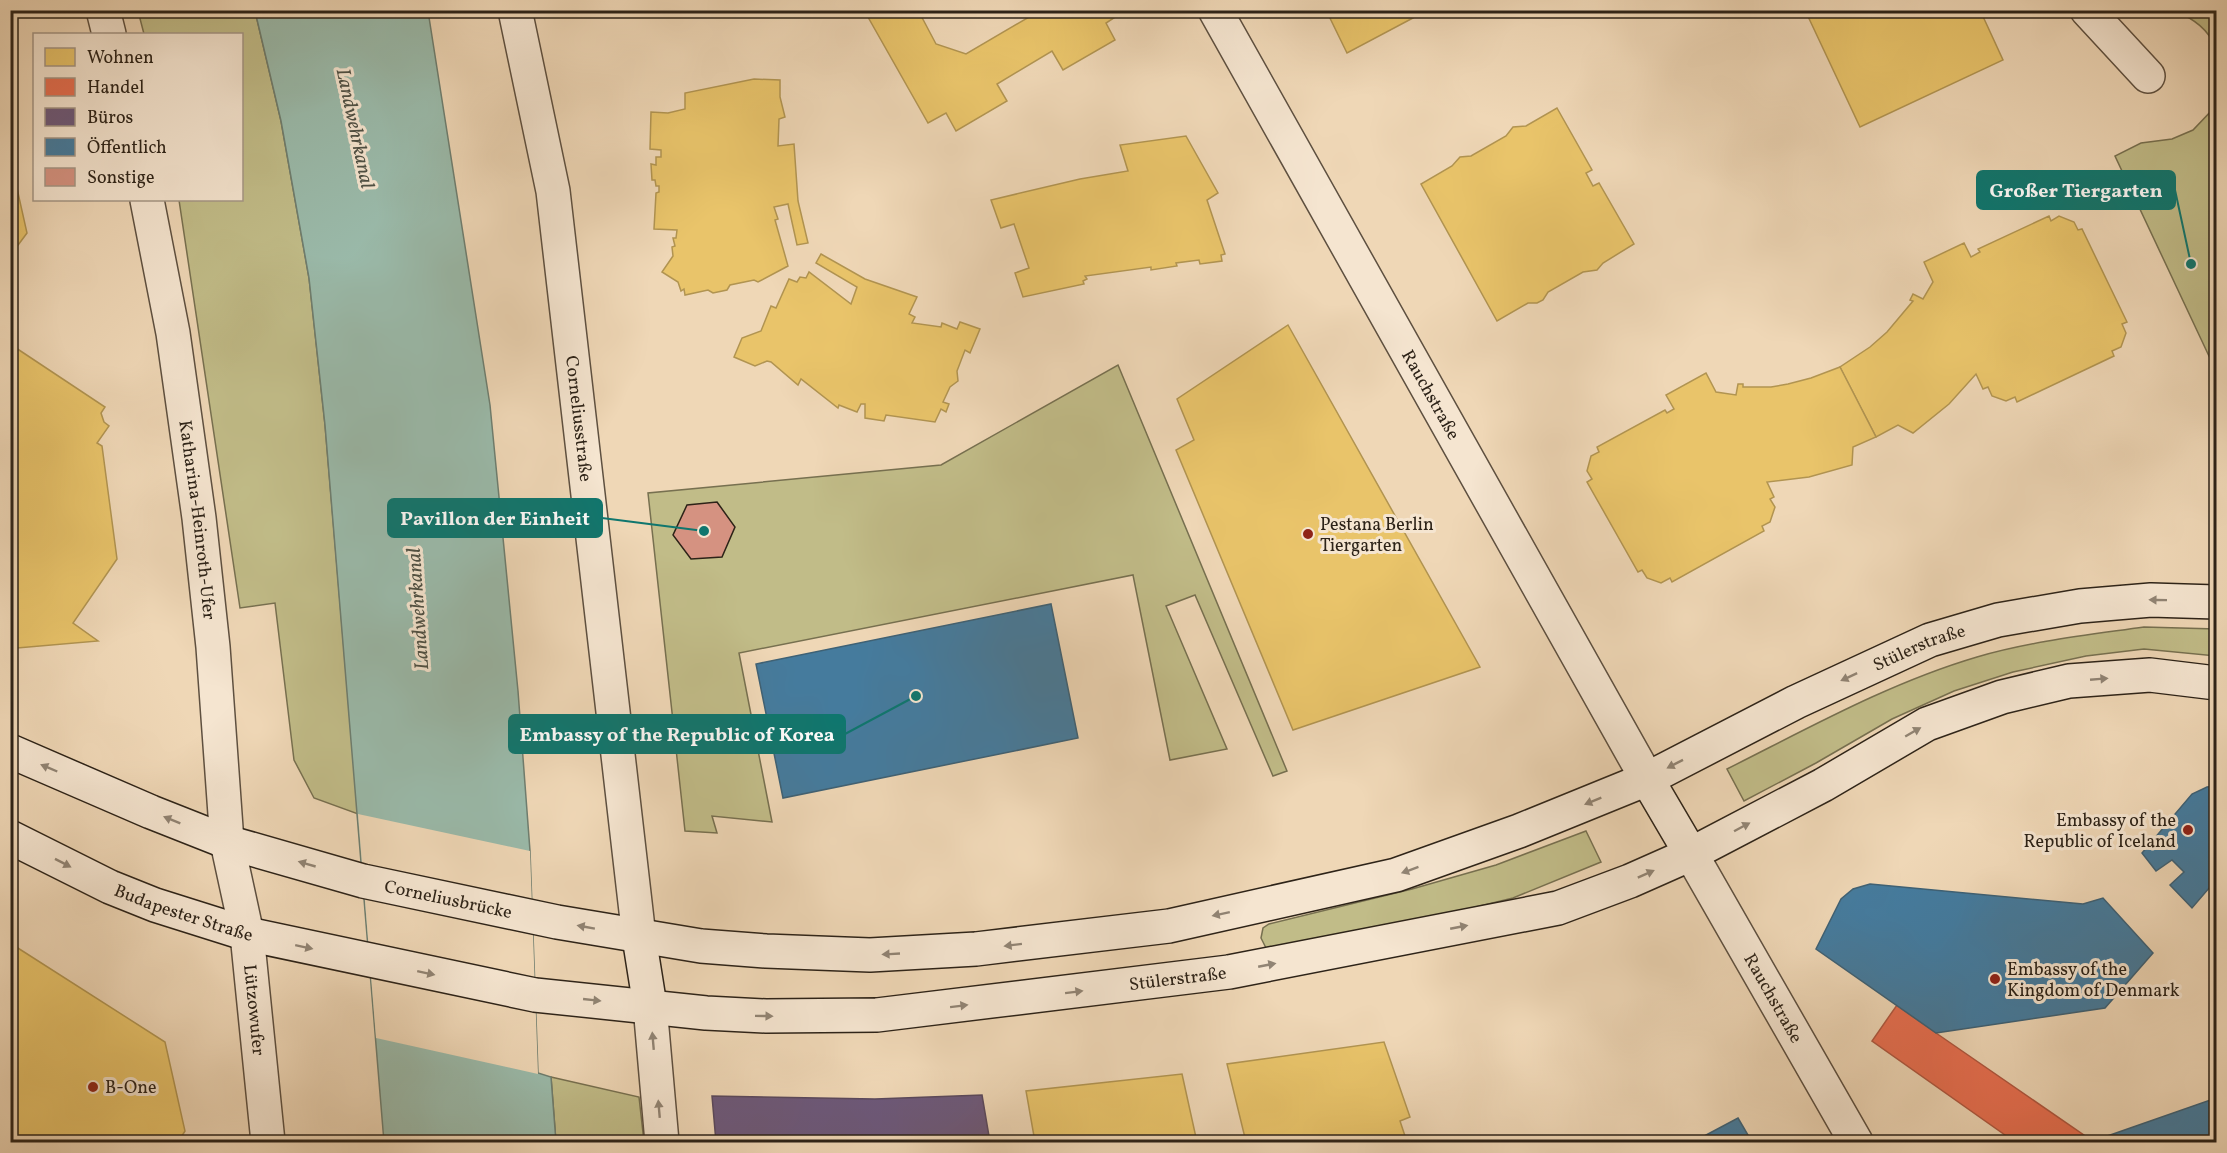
<svg xmlns="http://www.w3.org/2000/svg" width="2227" height="1153" font-family="Vollkorn,serif">
<rect width="100%" height="100%" fill="#efd7b6"/>
<filter id="stains"><feTurbulence type="fractalNoise" baseFrequency=".00333" numOctaves="4"/><feColorMatrix values="0 0 0 0 .2 0 0 0 0 .09 0 0 0 0 .02 0 0 0 .5 -.17"/></filter>
<radialGradient id="worn" r=".72"><stop offset=".6" stop-color="#630" stop-opacity="0"/><stop offset="1" stop-color="#630" stop-opacity=".3"/></radialGradient>
<g fill="#c1bc88" stroke="#777050" stroke-width="1.5">
<path d="M138,11H255L281,121L309,278L325,425L358,814L314,798L294,760L275,603L240,608L179,200H242V34H144Z"/>
<path d="M2175,11H2216V48C2208,29 2194,19 2175,11Z"/>
<path d="M2216,98V371L2115,156L2141,143L2172,139L2193,130L2213,109Z"/>
<path d="M1118,365L1287,771L1273,776L1195,595L1166,606L1227,749L1170,760L1133,575L739,653L772,822L712,816L717,833L685,831L648,493L941,465Z"/>
<path d="M2144,627L2216,629V656L2144,649L2086,656L2013,672L1954,691L1892,719L1816,763L1744,801L1727,769C1809,728 1889,683 1977,657C2032,641 2088,635 2144,627Z"/>
<path d="M1586,831L1601,862L1513,898L1418,921L1266,948L1261,938L1263,928L1269,924L1412,889L1496,865Z"/>
<path d="M551,1077L639,1097L644,1142H556Z"/>
</g>
<path fill="#9abaaa" stroke="#6e7e70" stroke-width="1.5" d="M255,11H428L490,405L518,691L530,851L538,1073L551,1077L556,1142H384L325,425L309,278L281,121Z"/>
<path fill="#efd7b6" d="M358,814L530,851L538,1074L376,1038Z"/>
<g fill="#e9c46a" stroke="#b19451" stroke-width="1.5">
<path d="M864,10H918L936,44L966,54L1041,10H1122L1123,12L1106,23L1115,40L1063,70L1052,51L997,84L1007,101L956,131L946,113L928,123Z"/>
<path d="M1326,10H1428L1347,53Z"/>
<path d="M1805,10H1980L2003,60L1860,127Z"/>
<path d="M754,79L780,80V97L785,117L779,119L778,146L794,144L798,201L808,243L797,245L788,204L774,207L778,219L775,220L788,266L758,282L754,280L730,285L727,290L713,293L708,290L685,295L684,289L681,291L678,282L662,272L673,256L672,247L675,246L673,238H676L677,230L654,229L656,193L659,192V186H656L655,180H652L651,164L656,165V157H661V150L650,149L651,112L668,113L685,109V93Z"/>
<path d="M1557,108L1592,170L1586,173L1593,186L1599,183L1634,244L1603,263L1597,270L1583,272L1548,292L1543,300L1537,303H1528L1497,321L1421,184L1452,166L1460,157L1471,156L1506,136L1513,127L1526,126Z"/>
<path d="M1186,136L1218,193L1207,200L1225,254L1221,255L1222,261L1200,264L1199,260L1176,263L1177,266L1151,270V267L1085,276L1087,279L1083,281L1084,284L1023,297L1015,273L1029,268L1014,224L1001,228L991,200L1080,179L1128,171L1120,145Z"/>
<path d="M10,157L27,233L10,256Z"/>
<path d="M2049,216L2051,221L2059,216L2074,222L2078,230L2082,229L2127,322L2122,324L2126,333L2121,347L2112,351L2114,356L2017,402L2015,397L2006,401L1992,396L1988,387L1983,389L1976,374L1949,404L1913,433L1898,425L1876,437L1840,367L1870,347L1887,332L1913,301L1910,300L1913,294L1923,299L1933,282L1924,262L1964,243L1971,257L1980,252L1978,249Z"/>
<path d="M821,254L865,279L917,297L909,314L915,317L912,323L941,327L942,323L957,329L960,322L980,329L970,353L965,350L957,371L958,381L950,387L943,402L949,404L946,412L941,409L935,422L886,415L884,421L865,418V404H861L857,412L839,405L838,408L801,379L798,385L771,362L767,361L755,366L734,357L742,338L761,331L771,306L776,308L789,279L797,282L800,277L806,278L809,272L851,304L857,287L816,263Z"/>
<path d="M1288,325L1480,667L1293,730L1176,450L1194,440L1177,399Z"/>
<path d="M10,344L105,407L101,413L104,422L109,426L97,443L102,446L117,559L73,623L98,641L17,648L10,646Z"/>
<path d="M1840,367L1876,437L1853,447L1852,465L1809,477L1767,482L1774,497L1770,499L1775,507L1770,522L1762,526L1764,531L1672,582L1670,578L1661,583L1647,578L1642,570L1638,572L1587,482L1592,479L1587,471L1591,456L1599,452L1597,447L1665,410L1667,413L1674,409L1666,395L1706,373L1716,392L1736,395L1738,384H1743V387H1771L1788,384L1811,378Z"/>
<path d="M10,943L165,1042L185,1131L178,1142H10Z"/>
<path d="M1384,1042L1410,1117L1400,1121L1407,1142H1301L1300,1141L1246,1142L1227,1064Z"/>
<path d="M1182,1074L1197,1142H1035L1026,1091Z"/>
</g>
<path fill="#e76f51" stroke="#af5840" stroke-width="1.5" d="M1897,1005L1936,1033L2094,1142H2015L1872,1041Z"/>
<path fill="#6d597a" stroke="#5a495d" stroke-width="1.5" d="M982,1095L990,1142H716L712,1096L875,1099Z"/>
<g fill="#457b9d" stroke="#3e6175" stroke-width="1.5">
<path d="M1051,604L1078,738L783,798L756,664Z"/>
<path d="M2216,786V880L2192,908L2170,885L2184,872L2172,860L2156,871L2142,853L2192,794L2207,787Z"/>
<path d="M1870,884L2083,904L2103,898L2153,953L2105,1008L1936,1033L1816,949L1841,899L1853,889Z"/>
<path d="M2216,1098V1142L2093,1141Z"/>
<path d="M1738,1118L1752,1142L1756,1141L1757,1142H1693Z"/>
</g>
<path fill="#d59281" stroke="#2d2318" stroke-width="1.5" d="M717,502L735,527L722,557L691,559L673,535L687,505Z"/>
<g fill="none" stroke-linecap="round" stroke-linejoin="round">
<g stroke="#5e5040" stroke-width="36">
<g id="street">
<path d="M103,10L109,34"/>
<path id="s1" d="M515,10L553,191L639,937"/>
<path id="s2" d="M1215,10L1647,779"/>
<path d="M2087,10L2148,76"/>
<path id="s3" d="M147,200L173,333L199,518L213,647L227,842L247,934L268,1142"/>
<path id="s4" d="M1691,854L1856,1142"/>
<path d="M650,1006L662,1142"/>
</g>
</g>
<g stroke="#2d2318" stroke-width="36">
<g id="secondary">
<path id="s5" d="M10,751L151,812L227,842L363,881L557,922L701,946L766,951L870,955L976,949L1169,926L1396,875L1519,831L1647,779L1796,702L1930,640L1998,620L2080,606L2151,600L2216,602"/>
<path d="M1647,779L1691,854"/>
<path id="s6" d="M10,837L110,887L155,905L247,934L535,995L706,1013L766,1016L877,1015L1229,972L1558,908L1630,881L1691,854L1823,785L1927,724L2002,697L2069,681L2150,675L2216,683"/>
<path d="M639,937L650,1006"/>
</g>
</g>
<use href="#street" stroke="#f5e5d0" stroke-width="33"/>
<use href="#secondary" stroke="#f5e5d0" stroke-width="33"/>
</g>
<defs><path id="oneway-solid" d="M-6-.8H1V-3.2L6.5 0L1 3.2V.8H-6Z" transform="scale(1.5)"/></defs>
<g fill="#918474">
<use href="#oneway-solid" transform="translate(2158 600) rotate(-179)"/>
<use href="#oneway-solid" transform="translate(1849 677) rotate(155)"/>
<use href="#oneway-solid" transform="translate(2099 679) rotate(-5)"/>
<use href="#oneway-solid" transform="translate(1913 732) rotate(-30)"/>
<use href="#oneway-solid" transform="translate(1675 764) rotate(153)"/>
<use href="#oneway-solid" transform="translate(49 768) rotate(-157)"/>
<use href="#oneway-solid" transform="translate(1593 801) rotate(158)"/>
<use href="#oneway-solid" transform="translate(172 820) rotate(-158)"/>
<use href="#oneway-solid" transform="translate(1742 827) rotate(-28)"/>
<use href="#oneway-solid" transform="translate(63 863) rotate(27)"/>
<use href="#oneway-solid" transform="translate(307 864) rotate(-164)"/>
<use href="#oneway-solid" transform="translate(1410 870) rotate(160)"/>
<use href="#oneway-solid" transform="translate(1646 874) rotate(-24)"/>
<use href="#oneway-solid" transform="translate(1221 914) rotate(168)"/>
<use href="#oneway-solid" transform="translate(586 927) rotate(-170)"/>
<use href="#oneway-solid" transform="translate(1459 927) rotate(-11)"/>
<use href="#oneway-solid" transform="translate(1013 945) rotate(173)"/>
<use href="#oneway-solid" transform="translate(304 947) rotate(12)"/>
<use href="#oneway-solid" transform="translate(891 954) rotate(177)"/>
<use href="#oneway-solid" transform="translate(1267 965) rotate(-11)"/>
<use href="#oneway-solid" transform="translate(426 973) rotate(12)"/>
<use href="#oneway-solid" transform="translate(1074 992) rotate(-7)"/>
<use href="#oneway-solid" transform="translate(592 1000) rotate(6)"/>
<use href="#oneway-solid" transform="translate(959 1006) rotate(-7)"/>
<use href="#oneway-solid" transform="translate(764 1016) rotate(1)"/>
<use href="#oneway-solid" transform="translate(653 1041) rotate(-95)"/>
<use href="#oneway-solid" transform="translate(659 1109) rotate(-95)"/>
</g>
<g fill="#8f2418" stroke="#f5e5d0" stroke-width="2">
<circle cx="1308" cy="534" r="6"/>
<circle cx="2188" cy="830" r="6"/>
<circle cx="1995" cy="979" r="6"/>
<circle cx="93" cy="1087" r="6"/>
</g>
<g text-anchor="middle" stroke-width="6" stroke-linejoin="round" paint-order="stroke">
<g font-size="18" fill="#2d2318" stroke="#f5e5d0">
<text dy="6" stroke="none"><textPath href="#s2" startOffset="441">Rauchstraße</textPath></text>
<text dy="6" stroke="none"><textPath href="#s1" startOffset="414">Corneliusstraße</textPath></text>
<text dy="6" stroke="none"><textPath href="#s3" startOffset="324">Katharina-Heinroth-Ufer</textPath></text>
<text dy="6" stroke="none"><textPath href="#s5" startOffset="1995">Stülerstraße</textPath></text>
<text dy="6" stroke="none"><textPath href="#s5" startOffset="464">Corneliusbrücke</textPath></text>
<text dy="6" stroke="none"><textPath href="#s6" startOffset="190">Budapester Straße</textPath></text>
<text dy="6" stroke="none"><textPath href="#s6" startOffset="1197">Stülerstraße</textPath></text>
<text dy="6" stroke="none"><textPath href="#s4" startOffset="166">Rauchstraße</textPath></text>
<text dy="6" stroke="none"><textPath href="#s3" startOffset="818">Lützowufer</textPath></text>
</g>
<g font-size="18" fill="#2d2318" stroke="#f5e5d0" text-anchor="start">
<text x="1320" y="530">Pestana Berlin<tspan x="1320" dy="21">Tiergarten</tspan></text>
<text x="2176" y="826" text-anchor="end">Embassy of the<tspan x="2176" dy="21">Republic of Iceland</tspan></text>
<text x="2007" y="975">Embassy of the<tspan x="2007" dy="21">Kingdom of Denmark</tspan></text>
<text x="105" y="1093">B-One</text>
</g>
<g font-size="20" font-style="italic" fill="#4e5044" stroke="#f5e5d0">
<text transform="translate(356 128) rotate(78)" y="7">Landwehrkanal</text>
<text transform="translate(417 609) rotate(-94)" y="7">Landwehrkanal</text>
</g>
</g>
<path fill="none" stroke="#0f766e" stroke-width="2" d="M2191 264L2175 190M704 531L602 518M916 696L845 734"/>
<g fill="#0f766e" stroke="#f5e5d0" stroke-width="2">
<circle cx="2191" cy="264" r="6"/>
<circle cx="704" cy="531" r="6"/>
<circle cx="916" cy="696" r="6"/>
</g>
<g fill="#0f766e" stroke="#0f766e" stroke-width="2">
<rect x="1977" y="171" width="198" height="38" rx="6"/>
<rect x="388" y="499" width="214" height="38" rx="6"/>
<rect x="509" y="715" width="336" height="38" rx="6"/>
</g>
<g font-size="20" text-anchor="middle" font-weight="bold" fill="#fff">
<text x="2076" y="197">Großer Tiergarten</text>
<text x="495" y="525">Pavillon der Einheit</text>
<text x="677" y="741">Embassy of the Republic of Korea</text>
</g>
<rect width="2227" height="1153" fill="none" stroke="#efd7b6" stroke-width="36"/>
<rect x="12" y="12" width="2203" height="1129" fill="none" stroke="#2d2318" stroke-width="3"/>
<rect x="18" y="18" width="2191" height="1117" fill="none" stroke="#2d2318" stroke-width="1.5"/>
<rect x="33" y="33" width="210" height="168" fill="#f5e5d0" stroke="#a59786" stroke-width="1.5"/>
<rect x="45" y="48" width="30" height="18" fill="#e9c46a" stroke="#a59786" stroke-width="1.5"/>
<text x="87" y="63" font-size="18" fill="#2d2318">Wohnen</text>
<rect x="45" y="78" width="30" height="18" fill="#e76f51" stroke="#a59786" stroke-width="1.5"/>
<text x="87" y="93" font-size="18" fill="#2d2318">Handel</text>
<rect x="45" y="108" width="30" height="18" fill="#6d597a" stroke="#a59786" stroke-width="1.5"/>
<text x="87" y="123" font-size="18" fill="#2d2318">Büros</text>
<rect x="45" y="138" width="30" height="18" fill="#457b9d" stroke="#a59786" stroke-width="1.5"/>
<text x="87" y="153" font-size="18" fill="#2d2318">Öffentlich</text>
<rect x="45" y="168" width="30" height="18" fill="#d59281" stroke="#a59786" stroke-width="1.5"/>
<text x="87" y="183" font-size="18" fill="#2d2318">Sonstige</text>
<rect width="100%" height="100%" filter="url(#stains)"/>
<rect width="100%" height="100%" fill="url(#worn)"/>
</svg>
